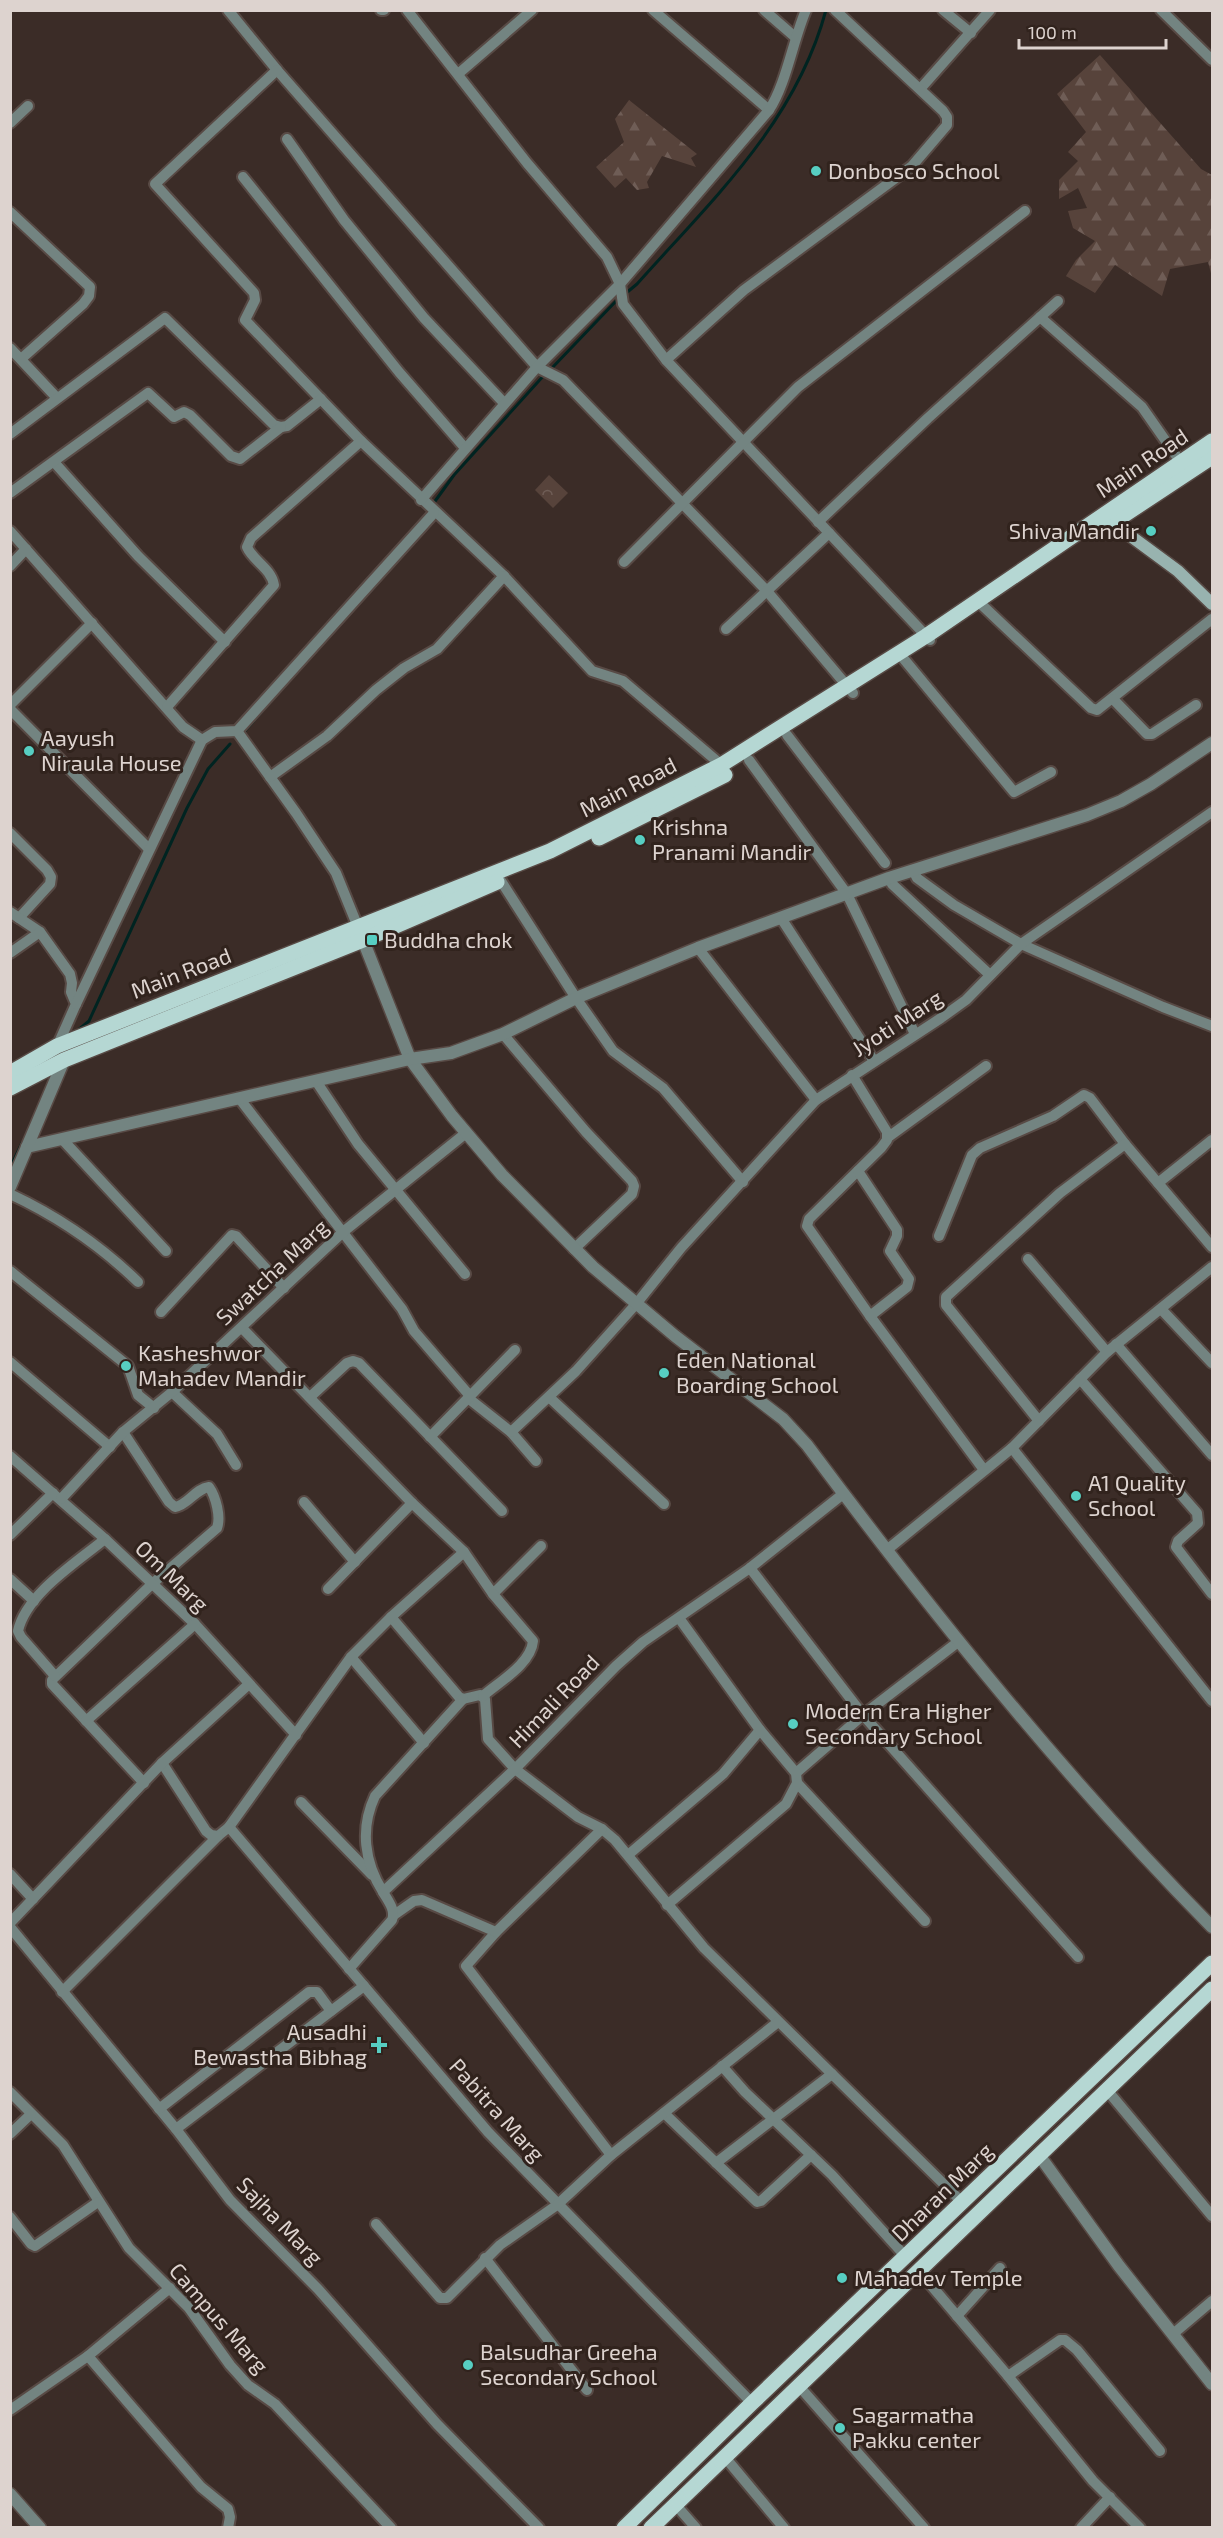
<svg xmlns="http://www.w3.org/2000/svg" width="1223" height="2538" font-family="'Exo 2',sans-serif">
<defs>
<pattern id="forest-firs" width="22" height="20" patternUnits="userSpaceOnUse" patternTransform="scale(1.5)"><rect width="22" height="20" fill="#57433b"/><path d="M5 1l3.5 6h-7zM16 11l3.5 6h-7z" fill="#6f5d56"/></pattern>
<pattern id="park-crowns" width="20" height="18" patternUnits="userSpaceOnUse" patternTransform="scale(1.5)"><rect width="20" height="18" fill="#57433b"/><path d="M2 6a3 3 0 1 1 6 0M12 15a3 3 0 1 1 6 0" fill="none" stroke="#6f5d56"/></pattern>
</defs>
<rect width="100%" height="100%" fill="#3b2c27"/>
<g fill="url(#forest-firs)">
<path d="M1100,55L1201,169L1212,175V277L1208,262L1170,269L1162,296L1115,265L1095,293L1066,276L1076,260L1095,241L1073,228L1068,211L1087,208L1078,188L1059,199V180L1078,161L1068,152L1086,132L1057,94Z"/>
<path d="M629,100L697,154L691,158L696,167L662,156L647,182L649,188L637,190L626,178L615,188L596,167L624,142L615,119Z"/>
</g>
<path fill="url(#park-crowns)" d="M549,475L568,493L553,508L535,490Z"/>
<g fill="none" stroke-linecap="round" stroke-linejoin="round">
<g stroke="#002421" stroke-width="3">
<path d="M625,294L637,284C712,200 796,122 826,10"/>
<path d="M551,369L618,299"/>
<path d="M433,504L454,475L546,373"/>
<path d="M361,601L377,584"/>
<path d="M244,732L284,686"/>
<path d="M77,1031L89,1021L187,808L208,769L230,744"/>
<path d="M10,1168L22,1143"/>
</g>
<g stroke="#584a45" stroke-width="14">
<g id="minor">
<path d="M228,10L277,70L537,367L563,380L766,590L853,693"/>
<path d="M381,10H384"/>
<path d="M407,10L527,163L607,257L620,284L623,304L666,360L930,640"/>
<path d="M653,10L769,110"/>
<path d="M764,10L795,37"/>
<path d="M943,10L971,33"/>
<path d="M1161,10L1212,60"/>
<path d="M277,70L155,184L254,293L255,300L245,320L361,441L504,576L592,671L623,681L725,768"/>
<path d="M458,74L532,10"/>
<path d="M921,88L990,10"/>
<path d="M10,123L28,106"/>
<path d="M287,139L344,220L424,318L504,403"/>
<path d="M243,177L399,372L465,448"/>
<path d="M10,212L90,287L89,296L83,304L21,359"/>
<path d="M1040,317L1142,407L1184,467"/>
<path d="M10,348L57,398"/>
<path d="M666,360L744,290L912,166L947,125V117L943,111L835,10"/>
<path d="M10,434L165,318L274,425L281,427L287,426L321,399"/>
<path d="M54,462L138,556L225,642"/>
<path d="M10,493L148,393L174,417L184,412L190,415L231,456L240,459L281,427"/>
<path d="M421,500L537,367L620,284L769,110C786,85 793,40 806,10"/>
<path d="M818,522L928,418L1058,301"/>
<path d="M10,531L183,727L202,740"/>
<path d="M624,562L798,387L1025,211"/>
<path d="M10,566L26,549"/>
<path d="M982,605L1091,708L1097,710L1212,619"/>
<path d="M726,629L829,533"/>
<path d="M903,658L1014,792L1051,772"/>
<path d="M1113,699L1147,734H1152L1196,705"/>
<path d="M10,705L92,623"/>
<path d="M167,707L274,585C271,568 253,561 247,547L251,538L361,441"/>
<path d="M10,709L149,849"/>
<path d="M237,731L296,813L336,873L360,932"/>
<path d="M787,735L885,863"/>
<path d="M749,760L847,894L915,1034"/>
<path d="M270,777L327,736L376,690L404,668L437,649L504,576"/>
<path d="M10,833L47,870L51,877L50,884L19,918"/>
<path d="M913,870L917,878L954,905L1021,944L1163,1007L1212,1026"/>
<path d="M889,878L892,884L990,975"/>
<path d="M501,881L576,998L613,1051L663,1088L743,1182"/>
<path d="M10,912L40,932L70,974L72,983L71,992L76,1004L56,1049"/>
<path d="M781,918L874,1061"/>
<path d="M698,948L816,1100"/>
<path d="M10,953L40,932"/>
<path d="M76,1004L202,740L215,732L237,731L434,513"/>
<path d="M503,1034L586,1132L632,1181L634,1186L632,1194L574,1249"/>
<path d="M852,1075L887,1132V1140L881,1148L809,1219L807,1226L870,1316L984,1470"/>
<path d="M316,1081L358,1144L465,1274"/>
<path d="M239,1098L402,1309L414,1331L470,1396"/>
<path d="M887,1138L986,1066"/>
<path d="M62,1139L166,1251"/>
<path d="M858,1171L897,1230V1236L890,1251L909,1279L907,1287L870,1316"/>
<path d="M1158,1183L1212,1140"/>
<path d="M10,1194C57,1216 101,1246 138,1282"/>
<path d="M939,1236L972,1155L980,1148L1053,1116L1084,1095L1090,1098L1125,1144L1212,1247"/>
<path d="M1028,1259L1107,1352"/>
<path d="M10,1271L128,1366L138,1395L154,1408"/>
<path d="M1161,1309L1212,1363"/>
<path d="M161,1312L232,1235L236,1236L284,1288"/>
<path d="M242,1328L412,1503L464,1552L493,1594L541,1546"/>
<path d="M1116,1344L1212,1455"/>
<path d="M10,1362L110,1447"/>
<path d="M1080,1379L1197,1513L1198,1523L1178,1541L1176,1547L1212,1594"/>
<path d="M172,1392L217,1434L236,1465"/>
<path d="M310,1397L347,1363L353,1361L359,1363L502,1511"/>
<path d="M549,1397L664,1504"/>
<path d="M468,1398L511,1432L536,1461"/>
<path d="M1039,1421L946,1305V1297L1060,1193L1125,1144"/>
<path d="M123,1432L169,1502L175,1507C188,1505 195,1489 209,1487C216,1497 221,1517 217,1528L152,1584L52,1680V1684L144,1783"/>
<path d="M511,1432L576,1371L637,1303L681,1248L816,1100L941,1018L966,1000L1021,944L1212,812"/>
<path d="M430,1437L515,1350"/>
<path d="M1012,1448L1212,1701"/>
<path d="M10,1456L105,1539L195,1624L296,1735"/>
<path d="M61,1499L123,1432L172,1392L343,1232L466,1133"/>
<path d="M304,1502L355,1562"/>
<path d="M10,1535L53,1493"/>
<path d="M888,1549L1012,1448L1107,1352L1212,1267"/>
<path d="M750,1568L863,1715L1078,1957"/>
<path d="M10,1579L34,1601"/>
<path d="M328,1589L412,1503"/>
<path d="M391,1617L459,1697L463,1699L480,1695L485,1699L488,1739L515,1769L578,1817L602,1829L615,1840L704,1948L962,2202"/>
<path d="M351,1657L424,1743"/>
<path d="M55,1676L21,1637L18,1631C26,1594 77,1562 105,1539"/>
<path d="M483,1696C499,1682 531,1664 533,1641L493,1594"/>
<path d="M86,1721L195,1624"/>
<path d="M162,1763L206,1831L211,1835L218,1836L229,1827L351,1657L391,1617L464,1552"/>
<path d="M796,1773L863,1715L958,1642"/>
<path d="M797,1783L925,1921"/>
<path d="M301,1802L372,1875"/>
<path d="M229,1827L488,2132L752,2403"/>
<path d="M602,1829L496,1932L466,1966L611,2155"/>
<path d="M628,1855L723,1774L760,1730"/>
<path d="M10,1874L33,1899"/>
<path d="M383,1892C364,1862 360,1828 375,1796L463,1699"/>
<path d="M667,1905L786,1804L797,1783L796,1773L760,1730L679,1618"/>
<path d="M394,1915L414,1901L422,1900L496,1932"/>
<path d="M10,1923L162,1763L249,1684"/>
<path d="M10,1927L176,2129L230,2200L318,2289L437,2424L539,2528"/>
<path d="M349,1969L392,1920C396,1910 388,1901 383,1892L515,1769L616,1666L643,1642L750,1568L843,1494"/>
<path d="M62,1992L218,1836"/>
<path d="M722,2066L745,2092L832,2175L906,2257"/>
<path d="M1107,2090L1212,2216"/>
<path d="M10,2092L63,2145L129,2248L189,2308L230,2365L248,2385L275,2404L391,2528"/>
<path d="M159,2109L309,1992H317L331,2011"/>
<path d="M664,2113L757,2202L761,2201L811,2155"/>
<path d="M176,2129L364,1986"/>
<path d="M10,2134L31,2114"/>
<path d="M716,2163L832,2074"/>
<path d="M10,2217L31,2244L35,2246L98,2202"/>
<path d="M376,2224L440,2298H447L500,2245L557,2205L611,2155L778,2022"/>
<path d="M485,2258L587,2390"/>
<path d="M919,2271L1008,2376L1093,2481L1140,2528"/>
<path d="M957,2316L1000,2268"/>
<path d="M1173,2334L1212,2301"/>
<path d="M88,2356L201,2487L228,2509L230,2517L228,2528"/>
<path d="M1008,2376L1060,2340H1065L1077,2350L1160,2451"/>
<path d="M798,2385L924,2528"/>
<path d="M10,2410L88,2356L170,2288"/>
<path d="M724,2456L784,2528"/>
<path d="M675,2504L696,2528"/>
<path d="M1081,2528L1110,2497"/>
</g>
</g>
<g stroke="#584a45" stroke-width="15">
<g id="tertiary">
<path d="M363,940L410,1059L452,1116L502,1175L593,1267L675,1336L783,1419L807,1445C933,1614 1065,1778 1212,1927"/>
<path d="M27,1147L410,1059L451,1053L503,1034L576,998L698,948L889,878L1087,815L1121,801L1151,784L1212,743"/>
<path d="M10,1187L64,1060"/>
<path d="M1039,2155L1119,2266L1212,2384"/>
<path d="M10,2494L40,2528"/>
</g>
</g>
<g stroke="#584a45" stroke-width="15">
<path id="secondary" d="M1113,523L1178,571L1212,604"/>
</g>
<g stroke="#584a45" stroke-width="18">
<g id="primary">
<path d="M1097,533L1212,457"/>
<path d="M599,838L725,775"/>
<path d="M10,1073L57,1046L550,851L721,765L926,636L1212,441"/>
<path d="M10,1088L64,1060L363,940L497,882"/>
<path d="M624,2528L752,2403L1212,1963"/>
<path d="M651,2528L1212,1989"/>
</g>
</g>
<use href="#minor" stroke="#738481" stroke-width="10"/>
<use href="#tertiary" stroke="#738481" stroke-width="12"/>
<use href="#secondary" stroke="#98b3af" stroke-width="12"/>
<use href="#primary" stroke="#b5d7d3" stroke-width="15"/>
</g>
<g fill="#57cec2" stroke="#31231d" stroke-width="2">
<circle cx="816" cy="171" r="6"/>
<circle cx="1151" cy="531" r="6"/>
<circle cx="29" cy="751" r="6"/>
<circle cx="640" cy="840" r="6"/>
<rect x="366" y="934" width="12" height="12" rx="3"/>
<circle cx="126" cy="1366" r="6"/>
<circle cx="664" cy="1373" r="6"/>
<circle cx="1076" cy="1496" r="6"/>
<circle cx="793" cy="1724" r="6"/>
<path d="M376 2036h6v6h6v6h-6v6h-6v-6h-6v-6h6z"/>
<circle cx="842" cy="2278" r="6"/>
<circle cx="468" cy="2365" r="6"/>
<circle cx="840" cy="2428" r="6"/>
</g>
<g text-anchor="middle" stroke-width="6" stroke-linejoin="round" paint-order="stroke">
<g font-size="22" fill="#ddd3cf" stroke="#31231d" text-anchor="start">
<text x="828" y="179">Donbosco School</text>
<text x="1139" y="539" text-anchor="end">Shiva Mandir</text>
<text x="41" y="746">Aayush<tspan x="41" dy="25">Niraula House</tspan></text>
<text x="652" y="835">Krishna<tspan x="652" dy="25">Pranami Mandir</tspan></text>
<text x="384" y="948">Buddha chok</text>
<text x="138" y="1361">Kasheshwor<tspan x="138" dy="25">Mahadev Mandir</tspan></text>
<text x="676" y="1368">Eden National<tspan x="676" dy="25">Boarding School</tspan></text>
<text x="1088" y="1491">A1 Quality<tspan x="1088" dy="25">School</tspan></text>
<text x="805" y="1719">Modern Era Higher<tspan x="805" dy="25">Secondary School</tspan></text>
<text x="367" y="2040" text-anchor="end">Ausadhi<tspan x="367" dy="25">Bewastha Bibhag</tspan></text>
<text x="854" y="2286">Mahadev Temple</text>
<text x="480" y="2360">Balsudhar Greeha<tspan x="480" dy="25">Secondary School</tspan></text>
<text x="852" y="2423">Sagarmatha<tspan x="852" dy="25">Pakku center</tspan></text>
</g>
<g font-size="22" fill="#ddd3cf" stroke="#31231d">
<text transform="translate(1142 463) rotate(-34)" y="8">Main Road</text>
<text transform="translate(628 787) rotate(-27)" y="8">Main Road</text>
<text transform="translate(181 973) rotate(-21)" y="8">Main Road</text>
<text transform="translate(897 1023) rotate(-33)" y="8">Jyoti Marg</text>
<text transform="translate(272 1272) rotate(-43)" y="8">Swatcha Marg</text>
<text transform="translate(172 1576) rotate(44)" y="8">Om Marg</text>
<text transform="translate(554 1701) rotate(-46)" y="8">Himali Road</text>
<text transform="translate(497 2110) rotate(48)" y="8">Pabitra Marg</text>
<text transform="translate(942 2192) rotate(-44)" y="8">Dharan Marg</text>
<text transform="translate(280 2221) rotate(46)" y="8">Sajha Marg</text>
<text transform="translate(219 2318) rotate(49)" y="8">Campus Marg</text>
</g>
</g>
<rect width="1223" height="2538" fill="none" stroke="#ddd3cf" stroke-width="24"/>
<path d="M1019 39v9h147v-9" fill="none" stroke="#ddd3cf" stroke-width="3"/>
<text x="1028" y="39" font-size="18" fill="#ddd3cf" stroke="#31231d" stroke-width="4.5" paint-order="stroke">100 m</text>
</svg>
